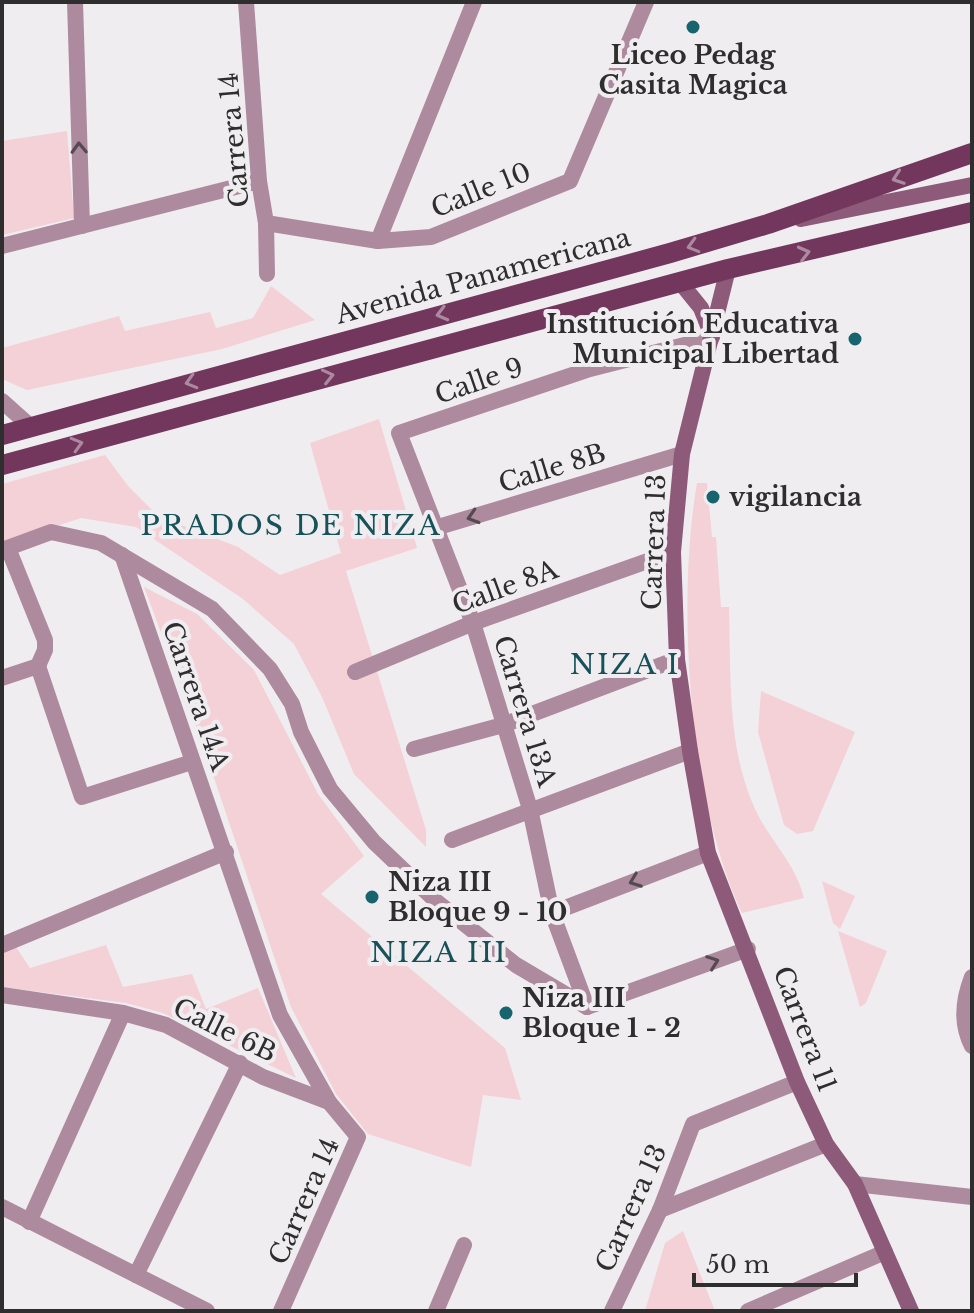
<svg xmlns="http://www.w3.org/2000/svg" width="974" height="1313" font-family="'Libre Baskerville',serif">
<rect width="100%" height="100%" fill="#f0edf1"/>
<g fill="#f4d0d7">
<path d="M67,131L74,218L2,235V141Z"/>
<path d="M271,286L315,320L222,349L27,390L2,379V348L119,316L125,331L210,312L216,328L253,318Z"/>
<path d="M379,419L417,548L346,571L426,830V847L354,774L322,697L294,644L243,599L136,527L81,518L2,544V484L105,455L128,486L158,516L238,547L280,575L341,553L310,443Z"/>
<path d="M697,483H707L712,537H716L721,607H729C731,672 727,742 752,802C766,838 794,859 804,898L742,913C689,801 676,605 697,483Z"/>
<path d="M144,587L197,614L254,670L318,794L364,856L321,894L505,1048L521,1100L483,1095L471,1167L368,1134L336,1094L291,1007L203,745Z"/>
<path d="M761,691L855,732L813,831L797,834L784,825L758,732Z"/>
<path d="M822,881L855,896L840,929L833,923Z"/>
<path d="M838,931L887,951L866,1003L860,1007Z"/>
<path d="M106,945L123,987L192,974L206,1009L258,988L296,1078L163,1013L126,1003L2,987V952L16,947L30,968Z"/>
<path d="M683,1231L715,1311H645L665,1243Z"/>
</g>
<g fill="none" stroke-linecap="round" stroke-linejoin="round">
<g stroke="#ae8a9f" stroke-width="16">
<path d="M75,2L82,226"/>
<path d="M246,2L259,181L266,223L267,274"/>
<path d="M266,223L378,241L431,237L570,181L646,2"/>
<path d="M378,241L474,2"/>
<path d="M2,246L259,181"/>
<path d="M2,401L31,427"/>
<path d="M435,528L682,454"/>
<path d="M8,548L45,640V650L38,666"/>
<path d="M2,550L51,532L101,543L212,609L270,669L292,704L301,732L330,789L374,842L437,902L516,965L587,1007"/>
<path d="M122,555L280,1015L329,1102L358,1137L281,1311"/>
<path d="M38,666L82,797L192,762"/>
<path d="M355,672L473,623L673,552"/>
<path d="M2,678L38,666"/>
<path d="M414,749L503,725L677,659"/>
<path d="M452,840L690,751"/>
<path d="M552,913L708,853"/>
<path d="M2,945L226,852"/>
<path d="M972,977C963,1000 960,1023 972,1046"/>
<path d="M2,995L123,1013L166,1025L263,1077L329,1102"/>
<path d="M587,1007L552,913L530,809L473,623L399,433L590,369L712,338"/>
<path d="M587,1007L748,949"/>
<path d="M855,1184L972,1197"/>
<path d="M2,1207L207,1311"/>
<path d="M660,1210L826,1144"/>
<path d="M29,1222L123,1013"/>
<path d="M136,1275L240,1063"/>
<path d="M436,1311L464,1245"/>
<path d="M612,1311L660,1210L693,1124L797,1082"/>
<path d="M748,1311L885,1252"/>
</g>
<g stroke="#8d5a79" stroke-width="16">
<path d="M801,219L972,185"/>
<path d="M728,269L682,454L673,552L677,659L690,751L708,853L797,1082L826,1144L855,1184L911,1311"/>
<path d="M680,282L701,308L712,336"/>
</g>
<g stroke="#73375e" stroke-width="20">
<path d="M2,435L670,253L768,224L972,153"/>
<path d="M2,465L728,269L972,212"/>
</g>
</g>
<defs><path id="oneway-chevron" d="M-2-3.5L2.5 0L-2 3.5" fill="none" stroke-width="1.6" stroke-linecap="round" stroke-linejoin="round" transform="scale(2)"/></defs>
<g stroke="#554a51">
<use href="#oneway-chevron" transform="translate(79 148) rotate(-92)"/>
<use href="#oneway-chevron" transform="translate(473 517) rotate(163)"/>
<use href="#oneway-chevron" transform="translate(635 881) rotate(159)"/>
<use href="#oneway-chevron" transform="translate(713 962) rotate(-20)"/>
</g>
<g stroke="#ab89a0">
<use href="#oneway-chevron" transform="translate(898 178) rotate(161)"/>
<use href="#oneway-chevron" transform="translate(693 246) rotate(164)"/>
<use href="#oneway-chevron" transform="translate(804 253) rotate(-14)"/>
<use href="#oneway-chevron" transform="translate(442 314) rotate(165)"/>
<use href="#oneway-chevron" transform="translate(328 376) rotate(-13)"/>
<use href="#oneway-chevron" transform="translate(191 382) rotate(164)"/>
<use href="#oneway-chevron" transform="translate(77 444) rotate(-16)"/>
</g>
<g fill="#17636e" stroke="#f0edf1" stroke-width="3">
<circle cx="693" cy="27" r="8"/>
<circle cx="855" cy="339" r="8"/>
<circle cx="713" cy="497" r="8"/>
<circle cx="372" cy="897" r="8"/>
<circle cx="506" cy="1013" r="8"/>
</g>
<g text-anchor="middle" stroke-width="8" stroke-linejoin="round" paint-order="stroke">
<g font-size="26" font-weight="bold" fill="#2f2e2f" stroke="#f0edf1" text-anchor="start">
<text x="693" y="64" text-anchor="middle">Liceo Pedag<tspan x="693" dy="30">Casita Magica</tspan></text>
<text x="839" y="333" text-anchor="end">Institución Educativa<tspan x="839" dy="30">Municipal Libertad</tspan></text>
<text x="729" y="506">vigilancia</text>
<text x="388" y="891">Niza III<tspan x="388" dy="30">Bloque 9 - 10</tspan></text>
<text x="522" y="1007">Niza III<tspan x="522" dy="30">Bloque 1 - 2</tspan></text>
</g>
<g font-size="26" fill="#2f2e2f" stroke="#f0edf1">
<text transform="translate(234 140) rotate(-95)" y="9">Carrera 14</text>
<text transform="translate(481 190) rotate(-22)" y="9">Calle 10</text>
<text transform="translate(483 276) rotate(-15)" y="9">Avenida Panamericana</text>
<text transform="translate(479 381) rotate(-19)" y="9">Calle 9</text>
<text transform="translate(552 468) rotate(-17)" y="9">Calle 8B</text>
<text transform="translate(654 542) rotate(-88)" y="9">Carrera 13</text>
<text transform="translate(505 587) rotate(-20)" y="9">Calle 8A</text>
<text transform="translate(196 696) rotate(71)" y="9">Carrera 14A</text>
<text transform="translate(525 711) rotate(73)" y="9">Carrera 13A</text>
<text transform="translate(805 1029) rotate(69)" y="9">Carrera 11</text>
<text transform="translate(225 1030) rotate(26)" y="9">Calle 6B</text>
<text transform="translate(304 1201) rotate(-66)" y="9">Carrera 14</text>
<text transform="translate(631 1208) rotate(-66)" y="9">Carrera 13</text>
</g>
<g font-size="28" letter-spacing="2" fill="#17525a" stroke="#f0edf1">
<text x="291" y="535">PRADOS DE NIZA</text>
<text x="625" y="674">NIZA I</text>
<text x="439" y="962">NIZA III</text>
</g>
</g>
<rect width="974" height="1313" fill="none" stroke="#2f2e2f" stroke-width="8"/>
<path d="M694 1273v12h162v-12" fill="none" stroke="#2f2e2f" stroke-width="4"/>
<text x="706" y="1273" font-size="24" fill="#2f2e2f" stroke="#f0edf1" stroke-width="6" paint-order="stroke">50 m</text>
</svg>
